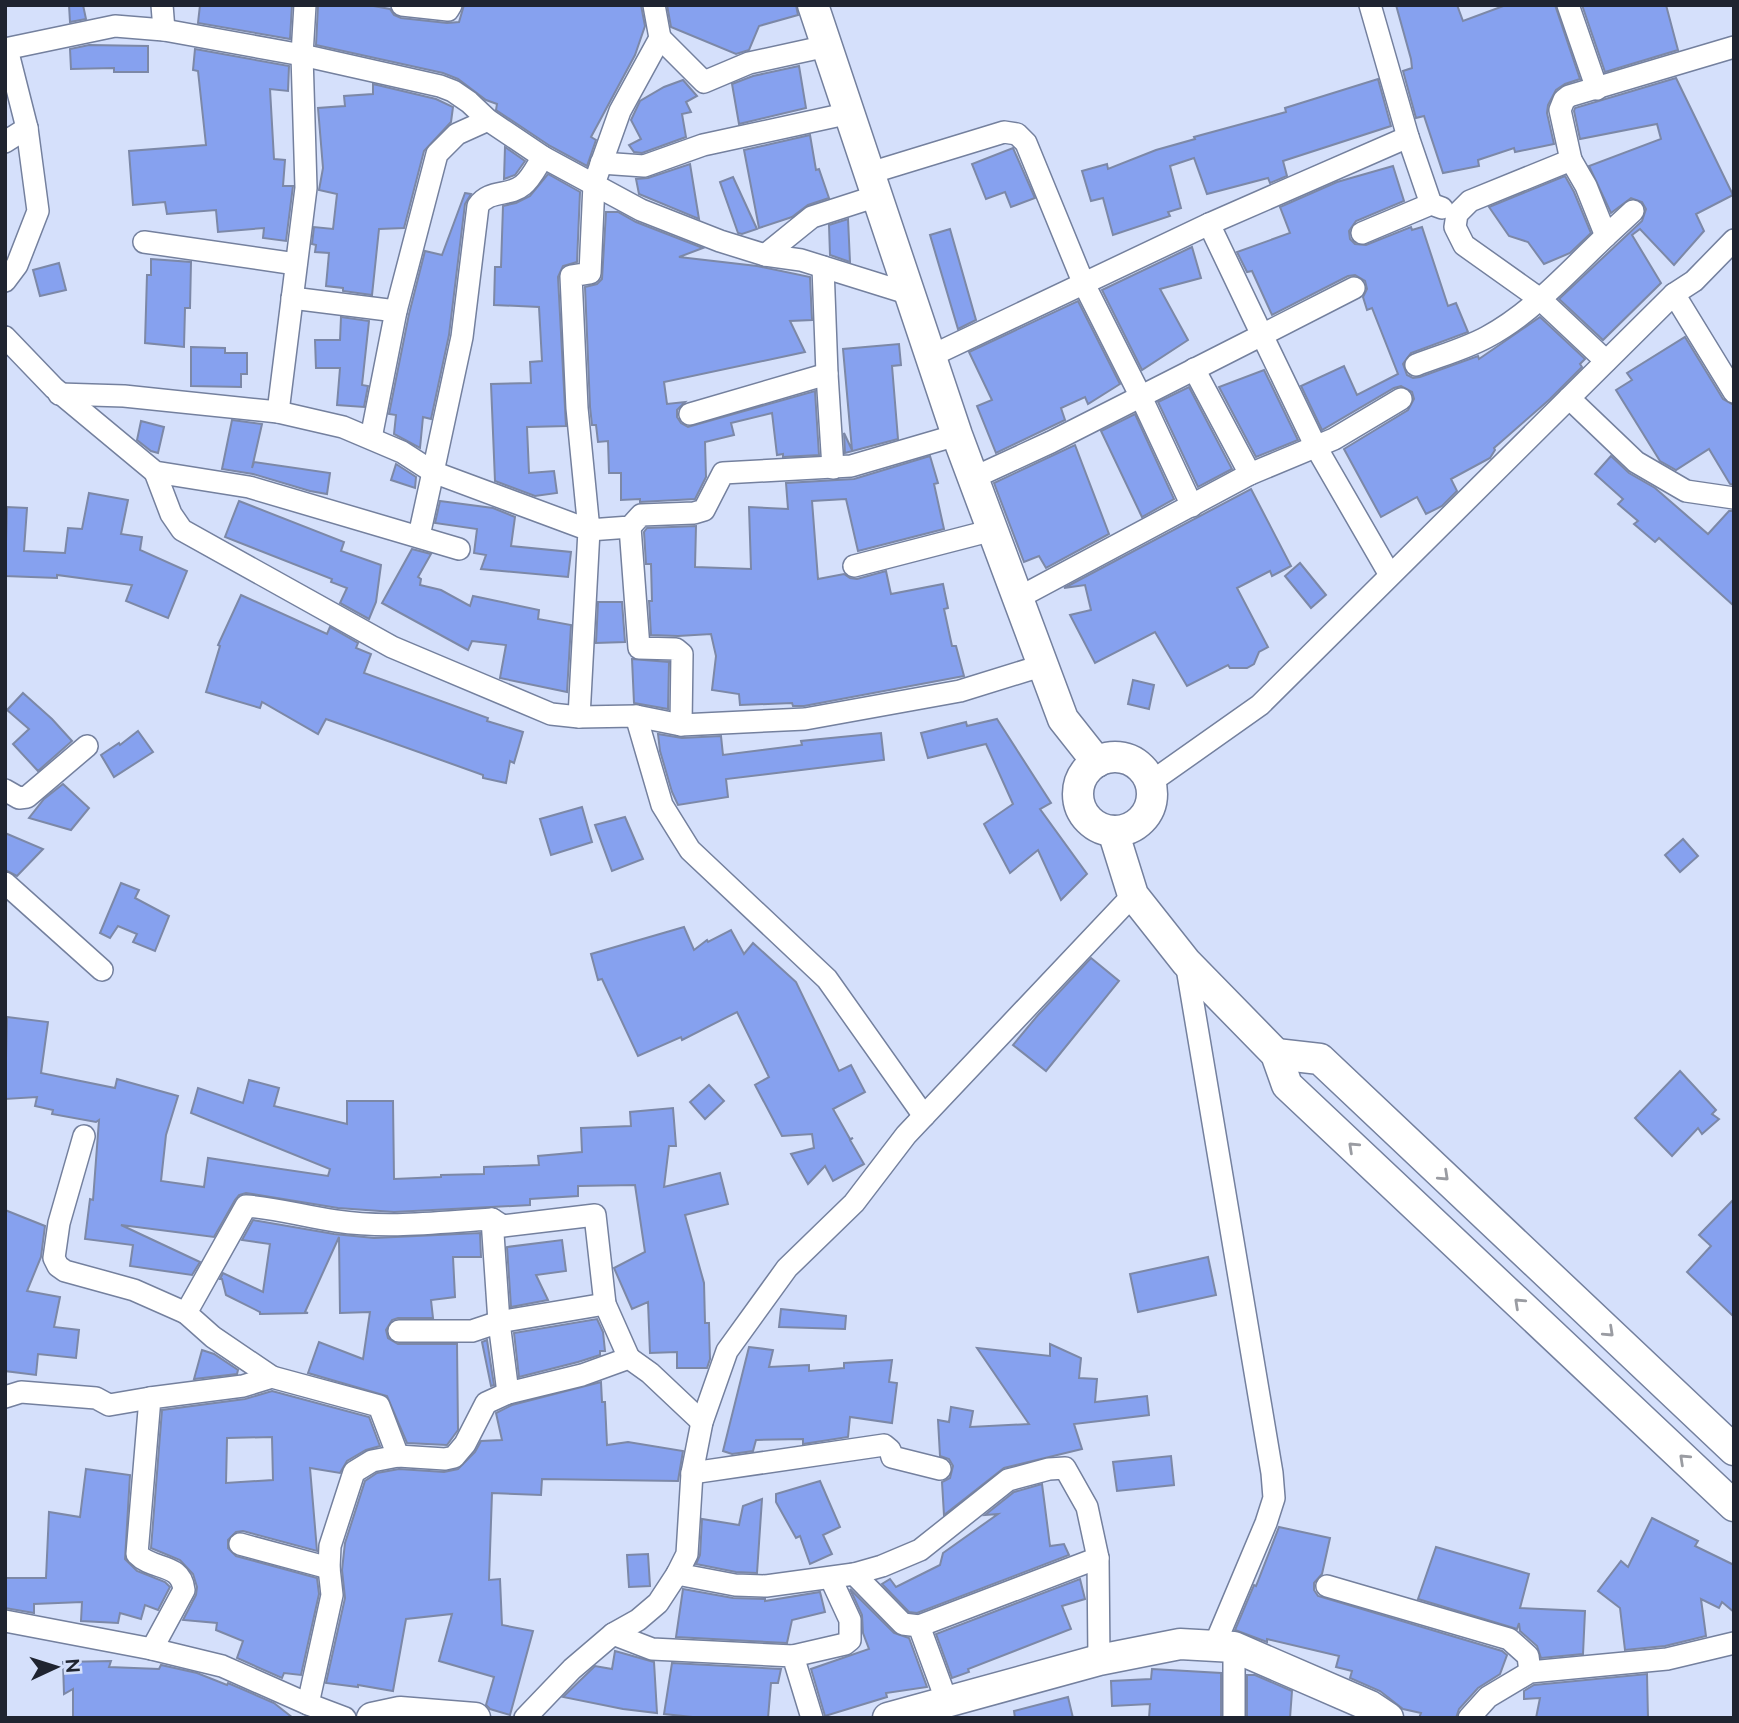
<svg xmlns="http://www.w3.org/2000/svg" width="1739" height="1723" font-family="Raleway,sans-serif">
<rect width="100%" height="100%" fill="#d5e0fb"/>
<g fill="#86a1ef" stroke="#7c88a7" stroke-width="2" fill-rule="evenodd">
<path d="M69,5H83L86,19L70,22Z"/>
<path d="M200,5H292L290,39L198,23Z"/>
<path d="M318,5H368L390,9L394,15L401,18L447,23L459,22L464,5H641L645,26L635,55L591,137L596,140L587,166L550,146L496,110L497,104L486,100L458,79L443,73L316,45Z"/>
<path d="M667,5H796L798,15L759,26L749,50L736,54L671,27Z"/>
<path d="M1396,5H1457L1463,21L1506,5H1555L1580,79L1565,84L1556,90L1548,105L1547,113L1554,144L1515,152L1514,148L1478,160L1479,166L1443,173L1424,116L1416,118L1403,71L1412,68L1411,59Z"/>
<path d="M1582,5H1666L1678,50L1605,72Z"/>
<path d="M89,45L148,46V72H114V68L71,69L70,49Z"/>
<path d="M195,49L289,66L288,91L270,89L274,159L285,160L283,186H293L286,241L263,238L264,228L218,232L216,210L167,214L165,202L133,205L129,151L206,145L198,71L193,70Z"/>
<path d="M799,66L806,108L739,124L732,84L753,76Z"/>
<path d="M1676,78L1733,195L1696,214L1704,231L1674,265L1640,229L1632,235L1661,283L1603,340L1559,299L1642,221L1646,209L1642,202L1631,198L1611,213L1589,166L1661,139L1657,124L1580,139L1574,111L1575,108Z"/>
<path d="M1378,79L1391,126L1283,161L1287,176L1270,183L1268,178L1207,194L1194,158L1170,166L1181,208L1168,212L1170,216L1113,235L1103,198L1091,201L1082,171L1107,164L1108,169L1156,150L1195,139L1194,137L1286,112L1285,108Z"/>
<path d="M683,80L697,96L686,102L691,112L682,114L686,137L642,153L634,152L629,145L641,139L631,120L640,101L664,87Z"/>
<path d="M373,84L436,99L453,107L451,122L424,151L404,228L379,229L372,295L343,291V288L326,286L329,253L315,252L316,245L312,244L314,227L333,229L337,194L319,190L323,168L318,108L345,106L344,96L373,94Z"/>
<path d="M810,135L816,170L819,169L829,198L808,205L792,217L759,228L744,150Z"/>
<path d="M505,147L525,161L515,175L504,179Z"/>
<path d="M1013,148L1035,198L1011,207L1005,192L986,199L972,164Z"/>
<path d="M690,164L699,219L639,194L636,179L648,178Z"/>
<path d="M1393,166L1404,201L1356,221L1349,231L1350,239L1355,244L1366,245L1411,227L1412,230L1422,227L1448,306L1456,303L1468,332L1411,353L1403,364L1407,375L1413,378L1420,377L1478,356L1479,359L1540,317L1585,359L1580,364L1582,367L1550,399L1494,448L1495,450L1490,458L1451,479L1457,491L1442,506L1426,514L1417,497L1381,517L1344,449L1408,410L1414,399L1412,392L1401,386L1394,388L1322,430L1301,386L1344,366L1357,395L1398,374L1372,308L1367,310L1363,297L1367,289L1365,281L1355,275L1348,276L1272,315L1252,271L1247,272L1237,252L1290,233L1280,207L1337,182Z"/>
<path d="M548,174L580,192L577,262L563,266L558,277L566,426L527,427L529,473L554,471L557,493L535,496L495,481L491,384L531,383L530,362L542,361L539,307L494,305L495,267H501L503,206L516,203L530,196Z"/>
<path d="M1565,176L1574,192L1591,233L1570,253L1544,264L1528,242L1509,236L1489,207Z"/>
<path d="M733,177L757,229L742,234L738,233L720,182Z"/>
<path d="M465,193L471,194L465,204L449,335L431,419L423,417L420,448L394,434L396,415L389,414L409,314L425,251L442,255Z"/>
<path d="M606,212H618L636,222L703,248L679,257L757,266L810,277L812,320L790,321L805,352L664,382L667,404L685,402L677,410V417L681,423L688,427L815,391L819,455L783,457V454L777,455L772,413L731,423L734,435L705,442L706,477L695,499L640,502V499L621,500V473H609L608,441L598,442L596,425H592L590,407L585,287L597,284L602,279Z"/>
<path d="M848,219L850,262L830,255L829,225Z"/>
<path d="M950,229L976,320L958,329L930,235Z"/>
<path d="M1192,247L1201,278L1160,289L1188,340L1142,370L1102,290Z"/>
<path d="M151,259L191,262L190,308H185L184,347L145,343L147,275H151Z"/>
<path d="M59,263L66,290L40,296L33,270Z"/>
<path d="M1078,301L1120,384L1088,404L1085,397L1061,408L1065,420L996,453L977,406L992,400L969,352Z"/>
<path d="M341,317L369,321L362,385L368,386L364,407L337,405L340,368H316L315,340H340Z"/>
<path d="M1685,337L1723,399L1734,405V485L1730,484L1709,449L1676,470L1660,461L1616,390L1632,380L1627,373Z"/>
<path d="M899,344L901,365L892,366L898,439L845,453L844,433L852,450L843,349Z"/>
<path d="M191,347L225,348V353H247V374H241V387L191,386Z"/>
<path d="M1264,370L1298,440L1256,457L1219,387Z"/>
<path d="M1189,387L1232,469L1198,487L1158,402Z"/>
<path d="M1135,414L1174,499L1142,517L1101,431Z"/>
<path d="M232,420L262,424L252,468L254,462L330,473L327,494L310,491L253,474L222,469Z"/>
<path d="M141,421L164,427L158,453L151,451L137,440Z"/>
<path d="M1075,445L1109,534L1046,568L1039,556L1024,562L994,483Z"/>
<path d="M930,456L938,483L934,484L944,529L858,551L846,499L812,501L818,579L844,574L850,578L857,579L886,571L891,594L943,584L948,608L944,609L952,646H956L964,676L804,706H793L792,703L740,705L739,694L712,690L716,656L711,634L678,636L651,635L649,601H652L651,564H646L644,532L647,528L696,526L695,567L751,569L749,507L788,509L786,483L854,479Z"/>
<path d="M1611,456L1629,473L1655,488L1708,534L1729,511H1734V606L1659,538L1655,542L1634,524L1638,521L1618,504L1623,499L1595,474Z"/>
<path d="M396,464L416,477L415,488L391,480Z"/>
<path d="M1251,489L1291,566L1272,576L1270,571L1237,588L1268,647L1259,652L1254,664L1247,668H1230L1228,665L1187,686L1155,632L1095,663L1070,615L1091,610L1085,585L1064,588Z"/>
<path d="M89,493L128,500L121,534L142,537L140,550L187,571L168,618L126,601L132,585L57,575V578L5,576L7,507L27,508L24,551L65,553L68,528L82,529Z"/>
<path d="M239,501L344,542L341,551L381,565L376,602L369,619L340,603L347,588L331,582L332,579L225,537Z"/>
<path d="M440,501L493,508L515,517L511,546L571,552L568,577L481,569L486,555L474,553L477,529L435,523Z"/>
<path d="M412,549L431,554L418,577L421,579L420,585L441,590L470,606L473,596L539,610L538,619L571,625L567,692L500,678L506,645L472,641L468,650L382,603Z"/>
<path d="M1300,563L1326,595L1311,608L1285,576Z"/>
<path d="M241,595L327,634L330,627L358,643L356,648L371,654L364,673L488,718L487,721L523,732L514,763L510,761L506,783L483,778V775L326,719L318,734L262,702L260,708L206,692L220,646L218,645Z"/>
<path d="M598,602H622L625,642L596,643Z"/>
<path d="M632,659L669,662L668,709L634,703Z"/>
<path d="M1133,680L1154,685L1149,709L1128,704Z"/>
<path d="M23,693L52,719L72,741L38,771L13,744L29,729L7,710Z"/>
<path d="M997,719L1051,803L1040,809L1087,874L1061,900L1038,850L1010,873L984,824L1013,804L986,744L928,758L921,733L966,722L967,726Z"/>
<path d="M138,731L153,752L114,777L101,755L119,743L120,745Z"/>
<path d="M881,733L884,760L726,779L728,797L678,805L672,792L660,751L658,734L682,738L721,736L723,755L802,745L801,741Z"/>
<path d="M63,784L89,808L71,830L29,818L44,799Z"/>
<path d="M582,807L592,842L551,855L540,819Z"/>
<path d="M625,817L643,859L612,871L595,825Z"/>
<path d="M5,833L43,849L17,876L5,870Z"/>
<path d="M1683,839L1698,856L1680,872L1665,855Z"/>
<path d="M121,883L139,890L135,898L169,916L155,951L133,942L137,934L118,926L110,938L100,933Z"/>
<path d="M684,927L694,950L707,940L708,942L731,930L744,954L753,943L796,982L839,1071L851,1065L865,1092L833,1109L850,1139L853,1138L850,1140L864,1164L833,1181L825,1166L808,1184L791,1154L814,1148L812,1134L782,1136L755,1085L769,1077L737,1012L682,1040L681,1037L638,1056L602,979L598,980L591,954Z"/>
<path d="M1091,958L1119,981L1046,1071L1013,1045L1038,1015Z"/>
<path d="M7,1017L48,1022L41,1073L115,1088L117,1079L178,1096L166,1135L161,1181L204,1187L208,1158L328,1176L330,1169L191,1113L198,1088L243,1103L249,1080L279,1088L274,1106L347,1124V1101H393L394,1179L441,1177V1175L484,1174V1167L539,1165L538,1156L582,1152L581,1128L631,1126L630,1112L673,1108L676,1146H669L664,1187L720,1173L728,1204L685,1215L704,1283L705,1323H709L710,1359L707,1368H677V1352L650,1353L648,1302L632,1309L614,1268L645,1252L635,1185L578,1186V1196L530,1199V1205L394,1212L338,1208L246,1193L239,1195L235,1200L214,1237L121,1225L200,1262L192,1275L130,1266L133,1245L85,1239L90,1199L93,1200L99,1120L96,1122L52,1114L53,1110L35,1106L37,1097L5,1099Z"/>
<path d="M1680,1071L1716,1110L1712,1114L1719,1119L1702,1134L1698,1128L1672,1156L1635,1118Z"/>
<path d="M709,1085L724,1101L705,1119L690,1102Z"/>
<path d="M1734,1199V1317L1687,1272L1711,1246L1699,1235Z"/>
<path d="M5,1210L45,1226L41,1257L27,1291L60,1297L54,1327L79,1330L76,1358L38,1354L36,1375L5,1371Z"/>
<path d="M253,1220L334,1234L374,1238L480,1233L481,1257H453L455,1297L431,1300L433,1318H398L392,1320L386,1330L388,1338L398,1344H457L458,1430L447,1445L407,1443L387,1396L308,1373L319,1342L363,1359L370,1312L340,1313L339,1237L305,1312L308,1313L260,1314V1312L226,1295L222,1279H220L223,1273L263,1292L270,1244L242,1240Z"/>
<path d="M562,1240L566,1271L536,1275L548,1300L511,1307L507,1247Z"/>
<path d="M1208,1257L1216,1295L1138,1312L1130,1274Z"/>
<path d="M781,1309L846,1316L845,1329L779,1327Z"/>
<path d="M597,1319L603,1332L605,1351H600V1355L578,1362L519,1377L514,1333Z"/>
<path d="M487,1340L494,1385L491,1386L482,1342Z"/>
<path d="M1050,1344L1081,1358L1079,1378L1097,1379L1095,1402L1147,1396L1149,1415L1074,1424L1082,1449L1004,1468L944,1515L942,1482L950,1478L953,1466L949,1459L940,1456L938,1420L949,1422L951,1407L973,1411L970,1427L1029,1424L977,1348L1050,1356Z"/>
<path d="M749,1347L773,1350L769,1367L809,1365V1371L844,1368V1363L892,1360L889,1382L897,1383L892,1423L850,1417L848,1437L803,1444V1439L756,1440L753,1451L732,1454L723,1451Z"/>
<path d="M202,1350L214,1354L238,1370L237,1374L194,1379Z"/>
<path d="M601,1382L602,1402H605L607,1445L628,1442L683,1451L678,1481L542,1479L541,1495L492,1493L489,1580L500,1579L502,1625L533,1631L510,1715L490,1709L486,1705L494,1677L439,1661L452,1614L406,1619L393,1691L358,1685V1687L326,1683L345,1598L342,1570L345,1543L365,1481L377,1473L399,1469L444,1472L458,1469L475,1452L481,1441L502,1440L496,1413L512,1405Z"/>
<path d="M272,1391L369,1417L380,1446L366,1450L347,1461L340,1473L310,1468L317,1551L243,1531L236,1532L228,1540V1548L236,1556L317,1578L319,1594L301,1675L284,1673L282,1678L237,1658L243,1641L216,1630L217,1623L183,1620L196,1595L197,1587L193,1574L180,1560L151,1548L162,1410L245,1399ZM272,1437L273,1480L226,1483L227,1438Z"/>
<path d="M1171,1456L1174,1485L1117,1491L1113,1462Z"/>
<path d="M86,1469L130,1475L125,1559L137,1571L165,1582L170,1587L158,1610L145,1605L141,1619L120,1613L118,1623L81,1621L82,1602L34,1604V1613L5,1608V1578H46L49,1512L80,1517Z"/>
<path d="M820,1481L840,1527L823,1535L832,1554L810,1564L800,1536L796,1538L776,1502V1494Z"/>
<path d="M1042,1484L1050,1546L1064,1544L1069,1555L917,1613L909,1612L882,1584L890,1579L896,1587L940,1565L943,1553L998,1514L985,1515L1014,1492Z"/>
<path d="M762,1499L757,1573L736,1572L696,1564L700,1555L702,1519L739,1525L743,1506Z"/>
<path d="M1652,1518L1698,1541L1695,1546L1734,1565V1612L1722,1602L1719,1608L1701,1599L1706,1636L1665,1646L1625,1650L1620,1608L1598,1591L1621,1561L1628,1567Z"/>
<path d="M1279,1527L1330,1538L1322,1574L1314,1583V1590L1318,1596L1502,1651L1507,1655L1500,1674L1478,1688L1459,1709L1456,1718H1419L1421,1713L1403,1709L1380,1691L1350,1678L1352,1671L1336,1667L1339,1656L1267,1639V1642L1235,1630L1254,1585L1256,1586Z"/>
<path d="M1436,1547L1529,1574L1520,1608L1585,1611L1583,1654L1541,1658L1537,1646L1520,1631L1519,1623L1517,1629L1418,1599Z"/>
<path d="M648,1554L650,1586L629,1587L627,1555Z"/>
<path d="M1080,1579L1085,1599L1062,1606L1071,1629L968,1669L969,1672L952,1678L936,1634Z"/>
<path d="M683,1589L733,1598L765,1599V1601L820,1592L825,1612L792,1620L787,1643L676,1637Z"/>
<path d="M850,1589L894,1633L909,1638L927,1687L886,1693L887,1697L825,1716L811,1669L869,1649L863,1633L862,1615Z"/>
<path d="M615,1651L654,1662L657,1713L623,1709L563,1697L595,1666L612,1669Z"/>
<path d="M111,1661L109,1667L159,1669L161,1665L197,1673L227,1685L228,1683L274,1703L293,1718H73V1689L64,1694L63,1662Z"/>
<path d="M672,1663L781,1669L778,1683H771L768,1718H702L664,1714Z"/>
<path d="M1152,1669L1221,1673V1718H1149L1150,1704L1112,1706L1111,1681L1151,1679Z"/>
<path d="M1647,1674L1648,1718H1536L1540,1698L1524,1699V1691L1534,1685Z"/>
<path d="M1247,1675H1255L1292,1691L1290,1718H1247Z"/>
<path d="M1068,1697L1073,1718H1015L1014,1711Z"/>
</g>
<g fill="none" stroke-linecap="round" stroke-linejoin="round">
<g stroke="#74809e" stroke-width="24">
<g id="street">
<path d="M162,5L164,30"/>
<path d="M402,5L448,10L451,5"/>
<path d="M654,5L660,38L620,111L594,184L590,273L571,276L577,408L589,530L630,527L641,515L694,513L704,510L723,473L851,466L957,435"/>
<path d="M1370,5L1408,137L1431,204"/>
<path d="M1568,5L1597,89"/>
<path d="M660,38L704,82L749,63L827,46"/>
<path d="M5,49L115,26L164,30L302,55L440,86L453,91L469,102L488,120L543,157L641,210L720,241L765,255L801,260L910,294"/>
<path d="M5,142L27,128"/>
<path d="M1571,160L1560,110L1564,100L1569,96L1734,47"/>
<path d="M601,163L644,166L703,145L850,113"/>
<path d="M870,173L1004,132L1017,134L1026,143L1083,282L1141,397L1192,506"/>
<path d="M1209,224L1262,335L1354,288"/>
<path d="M1362,233L1431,204L1442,208"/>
<path d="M144,242L296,264"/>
<path d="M765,255L812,217L877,196"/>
<path d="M823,267L827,374"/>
<path d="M5,281L17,265L38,211L27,128L7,49"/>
<path d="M1674,294L1734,392"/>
<path d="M292,298L396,311"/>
<path d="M5,337L54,388L155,472L249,487L459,549"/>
<path d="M931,356L1209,224L1408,137"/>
<path d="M1606,361L1540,299L1464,245L1455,227L1457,214L1470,201L1571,160L1586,186L1606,236L1633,211"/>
<path d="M1416,365C1439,356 1465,349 1487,337C1532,313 1569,271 1606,236"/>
<path d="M1194,369L1250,474"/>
<path d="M59,394L124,396L278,412L343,427L402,452L433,472L462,337L478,206C489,189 509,197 523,185C531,179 537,166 543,157"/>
<path d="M1569,398L1636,462L1686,491L1734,498"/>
<path d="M278,412L306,188L302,55L305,5"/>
<path d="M690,414L827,374L833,468"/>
<path d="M371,438L396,311L437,154L457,134L488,120"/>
<path d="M155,472L171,514L182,530L392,647L551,714L579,717L636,716L681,725L805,719L960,691L1044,665"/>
<path d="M973,478L1051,442L1262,335L1316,447L1390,575"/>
<path d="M630,527L639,648L676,649L682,654L681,725"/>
<path d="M419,536L433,472L589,530L579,717"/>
<path d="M854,566L993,530"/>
<path d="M1018,598L1250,474L1334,439L1401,399"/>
<path d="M636,716L662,805L690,850L827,979L924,1116"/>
<path d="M1151,782L1260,705L1674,294L1694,281L1734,240"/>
<path d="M5,790L19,798L27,797L87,746"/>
<path d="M5,883L102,970"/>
<path d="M1186,962L1272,1473L1274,1498L1266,1523L1215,1644"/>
<path d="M84,1136L59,1223L54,1258L58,1266L65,1271L134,1290L186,1313"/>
<path d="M492,1219L499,1322L605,1304"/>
<path d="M399,1331H472L499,1322L508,1393"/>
<path d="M272,1377L213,1337L186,1313L246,1206C277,1208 306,1217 336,1221C388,1229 440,1222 492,1219L503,1226L595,1215L605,1304L629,1358"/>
<path d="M5,1397L21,1392L96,1398L109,1405L150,1398"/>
<path d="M692,1473L884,1445L890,1450L892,1457L940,1469"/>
<path d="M240,1544L329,1568"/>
<path d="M677,1574L735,1585L766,1586L854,1574L882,1566L920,1550L1008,1480L1049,1469L1065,1468L1087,1507L1098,1558L1099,1660"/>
<path d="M854,1574L903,1624L919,1626L947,1702"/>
<path d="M1327,1586L1509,1639L1528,1656L1530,1672"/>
<path d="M5,1621L152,1649"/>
<path d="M919,1626L1098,1558"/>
<path d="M613,1634L652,1649L793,1656L812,1718"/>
<path d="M793,1656L845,1644L850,1640V1620L831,1579"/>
<path d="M308,1704L222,1666L152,1649L184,1590C181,1562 153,1571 137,1554L150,1398L243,1386L272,1377L379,1406L398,1456"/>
<path d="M345,1718L308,1704L332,1595L329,1568L330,1546L354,1472L372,1461L398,1456L445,1459L454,1457L465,1444L486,1403L508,1393L582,1375L629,1358L650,1373L702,1422"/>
<path d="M525,1718L572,1669L613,1634L638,1620L658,1603L677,1574L687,1554L692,1473L702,1422L727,1351L787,1268L854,1203L906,1135L1133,895"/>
<path d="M1234,1718V1647"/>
<path d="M1469,1718L1488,1697L1530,1672L1667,1659L1734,1643"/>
</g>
</g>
<g stroke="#74809e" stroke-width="33">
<g id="secondary">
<path d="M813,5L957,435L1063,719L1097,762"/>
<circle cx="1115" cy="794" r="37"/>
<path d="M1113,831L1133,895L1186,962L1276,1054L1287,1085L1734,1506"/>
<path d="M1276,1054L1320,1059L1734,1450"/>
<path d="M372,1718L400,1712L475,1718"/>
<path d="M888,1718L1099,1660L1180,1644L1234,1647L1370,1706L1388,1718"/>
</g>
</g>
<use href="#street" stroke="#fff" stroke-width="21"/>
<use href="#secondary" stroke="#fff" stroke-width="30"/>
</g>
<defs><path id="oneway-chevron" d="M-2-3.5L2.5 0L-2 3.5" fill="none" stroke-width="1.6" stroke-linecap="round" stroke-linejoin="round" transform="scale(1.75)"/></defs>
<g stroke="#9a9ca2">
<use href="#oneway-chevron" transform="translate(1353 1147) rotate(-137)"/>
<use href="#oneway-chevron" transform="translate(1444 1176) rotate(43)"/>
<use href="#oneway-chevron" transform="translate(1519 1303) rotate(-137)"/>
<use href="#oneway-chevron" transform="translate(1609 1332) rotate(43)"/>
<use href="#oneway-chevron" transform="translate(1684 1459) rotate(-137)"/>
</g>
<rect width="1739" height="1723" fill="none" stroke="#1f2430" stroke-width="14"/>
<g transform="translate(56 1667) rotate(86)" stroke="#d5e0fb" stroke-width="5" paint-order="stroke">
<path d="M0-5L12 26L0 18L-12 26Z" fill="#1f2430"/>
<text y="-10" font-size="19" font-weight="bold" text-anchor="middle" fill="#1f2430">N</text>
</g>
</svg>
